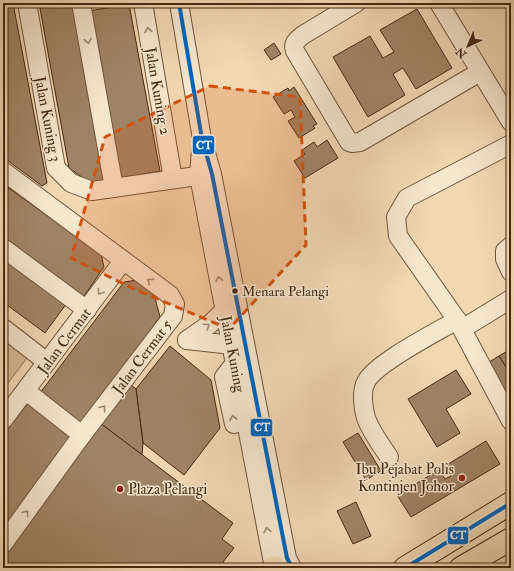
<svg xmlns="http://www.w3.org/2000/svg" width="514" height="571" font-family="'IM FELL Double Pica',serif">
<rect width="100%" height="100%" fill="#f0d8b3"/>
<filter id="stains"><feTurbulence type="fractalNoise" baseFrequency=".005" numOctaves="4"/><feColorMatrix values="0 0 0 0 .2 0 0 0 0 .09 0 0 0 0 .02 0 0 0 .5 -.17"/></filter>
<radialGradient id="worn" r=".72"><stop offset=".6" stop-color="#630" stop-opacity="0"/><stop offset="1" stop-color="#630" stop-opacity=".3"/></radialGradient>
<path fill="#d3ba98" stroke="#8c7255" d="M3,336L29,355L3,390Z"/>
<g fill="#9e8466" stroke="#452912">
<path d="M3,3H13L47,183L42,186L3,157Z"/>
<path d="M39,3H74L107,182L93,185L69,168Z"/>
<path d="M129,4L160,171L117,179L89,11Z"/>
<path d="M417,9L452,68L416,89L403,68L393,74L405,95L368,117L333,57L370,36L383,58L394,52L380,30Z"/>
<path d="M274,43L281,54L271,60L264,50Z"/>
<path d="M294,87L317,124L313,126L315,128L299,138L288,121L295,117L291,110L284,114L273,97L288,88L289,91Z"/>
<path d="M327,140L338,158L305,178L294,161L305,154L302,150L314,142L317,147Z"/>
<path d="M3,184L101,254L104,267L82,299L3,243Z"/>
<path d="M3,252L69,300L45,333L3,302Z"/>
<path d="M137,280L154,294L160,317L81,425L40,393L124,282Z"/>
<path d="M170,346L211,380L220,428L184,475L143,443L136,389Z"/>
<path d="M511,349V375L499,356Z"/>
<path d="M499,356L511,375V401L509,403L486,364Z"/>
<path d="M456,370L471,394L446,409L460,433L437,447L408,399Z"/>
<path d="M130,384L136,389L143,443L142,455L100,423Z"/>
<path d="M28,403L73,437L3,528V435Z"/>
<path d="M100,423L233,523L222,539L234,548L223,562L231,568H3V554Z"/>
<path d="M358,433L381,471L366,480L343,442Z"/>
<path d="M486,441L500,464L411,517L397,495L439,470L445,479L451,476L445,466Z"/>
<path d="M356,502L371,536L353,544L337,511Z"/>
</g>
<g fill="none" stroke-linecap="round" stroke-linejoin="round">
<g stroke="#70553a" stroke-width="20">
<g id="minor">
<path d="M27,3L56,168L71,183L92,191L211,174"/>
<path d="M81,3L114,188"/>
<path d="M143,3L173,179"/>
<path d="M179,3L202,139L212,174L287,558L292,568"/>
<path d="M356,3L303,35C297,40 292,43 295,51L349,142L352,143L360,142L480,72"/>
<path d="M439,3L511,122"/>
<path d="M511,144L407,198L396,217L398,236L457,320L511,421"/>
<path d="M201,150L199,176L274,568"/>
<path d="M3,171L170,295L175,304L173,316L82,435L3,544"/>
<path d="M511,246L505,251V259L511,272"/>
<path d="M3,248L87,310"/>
<path d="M3,328L47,362"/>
<path d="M462,329L511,299"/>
<path d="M187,340L232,345H242"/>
<path d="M187,340L210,324L225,310"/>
<path d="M26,391L82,435"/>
<path d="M3,420L123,261"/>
<path d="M234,424L224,377L235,363"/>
<path d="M389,457C381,445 371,432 366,418C363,408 361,391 366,382C375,363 437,332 457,320"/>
</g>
</g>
<g stroke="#452912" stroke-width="24">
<g id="highway">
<path d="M274,568V567"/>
<path d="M405,568L511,503"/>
<path d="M461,568L511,539"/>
</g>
</g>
<use href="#minor" stroke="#f5e6ce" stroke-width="18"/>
<use href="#highway" stroke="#f0d8b3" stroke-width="22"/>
<g stroke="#f5e6ce" stroke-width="7">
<g id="bus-1">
<path d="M179,3L202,139L212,174L287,558L292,568"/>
<path d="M405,568L511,503"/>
</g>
</g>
<use href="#bus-1" stroke="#0065bd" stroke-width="4"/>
</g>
<defs><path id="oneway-chevron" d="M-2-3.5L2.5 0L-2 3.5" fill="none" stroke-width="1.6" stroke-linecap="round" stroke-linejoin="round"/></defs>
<g stroke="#9d8870">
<use href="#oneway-chevron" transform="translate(148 30) rotate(-100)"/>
<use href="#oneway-chevron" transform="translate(88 41) rotate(80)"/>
<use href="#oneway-chevron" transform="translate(219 279) rotate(-101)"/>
<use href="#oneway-chevron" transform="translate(150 281) rotate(-143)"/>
<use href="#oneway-chevron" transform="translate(100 292) rotate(126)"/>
<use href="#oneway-chevron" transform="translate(207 326) rotate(-35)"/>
<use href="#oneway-chevron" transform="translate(103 408) rotate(-53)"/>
<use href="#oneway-chevron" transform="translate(233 418) rotate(-102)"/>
<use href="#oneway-chevron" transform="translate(26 513) rotate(-54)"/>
<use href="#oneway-chevron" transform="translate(267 530) rotate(-101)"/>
</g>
<path fill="#d0520d" fill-opacity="0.2" stroke="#d0520d" stroke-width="3" stroke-dasharray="8 5" stroke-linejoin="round" d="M210,86L300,97L306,245L229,329L134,289L71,258L105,137Z"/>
<circle fill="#452912" stroke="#f5e6ce" stroke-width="1.5" cx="235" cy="291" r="3.5"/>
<g fill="#8f2418" stroke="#f5e6ce" stroke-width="1.5">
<circle cx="462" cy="478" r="4"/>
<circle cx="120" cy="489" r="4"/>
</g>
<g text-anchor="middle" stroke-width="3" stroke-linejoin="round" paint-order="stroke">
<g font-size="14" fill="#452912" stroke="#f5e6ce" text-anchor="start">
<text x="242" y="296">Menara Pelangi</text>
</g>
<g font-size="15" fill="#452912" stroke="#f5e6ce">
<text transform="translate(158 91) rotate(80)" y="5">Jalan Kuning 2</text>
<text transform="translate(48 119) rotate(79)" y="5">Jalan Kuning 3</text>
<text transform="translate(64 341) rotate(-53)" y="5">Jalan Cermat</text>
<text transform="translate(233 354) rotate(79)" y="5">Jalan Kuning</text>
<text transform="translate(142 357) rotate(-53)" y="5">Jalan Cermat 5</text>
</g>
<g font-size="15" fill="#452912" stroke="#f5e6ce" text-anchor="end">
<text x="454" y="474">Ibu Pejabat Polis<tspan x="454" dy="17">Kontinjen Johor</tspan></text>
<text x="128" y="494" text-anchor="start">Plaza Pelangi</text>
</g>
</g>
<g stroke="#f5e6ce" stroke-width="1.5">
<rect x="192" y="135" width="23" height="20" rx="4" fill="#0065bd"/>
<rect x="250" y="418" width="23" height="19" rx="4" fill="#0065bd"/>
<rect x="447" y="526" width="22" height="19" rx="4" fill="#0065bd"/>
</g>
<g font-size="11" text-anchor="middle" font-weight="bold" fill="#fff">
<text x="204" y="149">CT</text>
<text x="262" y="431">CT</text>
<text x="458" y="539">CT</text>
</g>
<rect width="514" height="571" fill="none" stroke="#f0d8b3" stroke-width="16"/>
<rect x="4" y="4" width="506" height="563" fill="none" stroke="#452912" stroke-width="2"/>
<rect x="8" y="8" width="498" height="555" fill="none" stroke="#452912"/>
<g transform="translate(468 46) rotate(224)" stroke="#f5e6ce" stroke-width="3" paint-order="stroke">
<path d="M0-3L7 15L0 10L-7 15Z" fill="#452912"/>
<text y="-6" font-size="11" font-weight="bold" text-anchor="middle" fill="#452912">N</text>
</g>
<rect width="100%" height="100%" filter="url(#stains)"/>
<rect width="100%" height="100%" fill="url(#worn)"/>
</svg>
